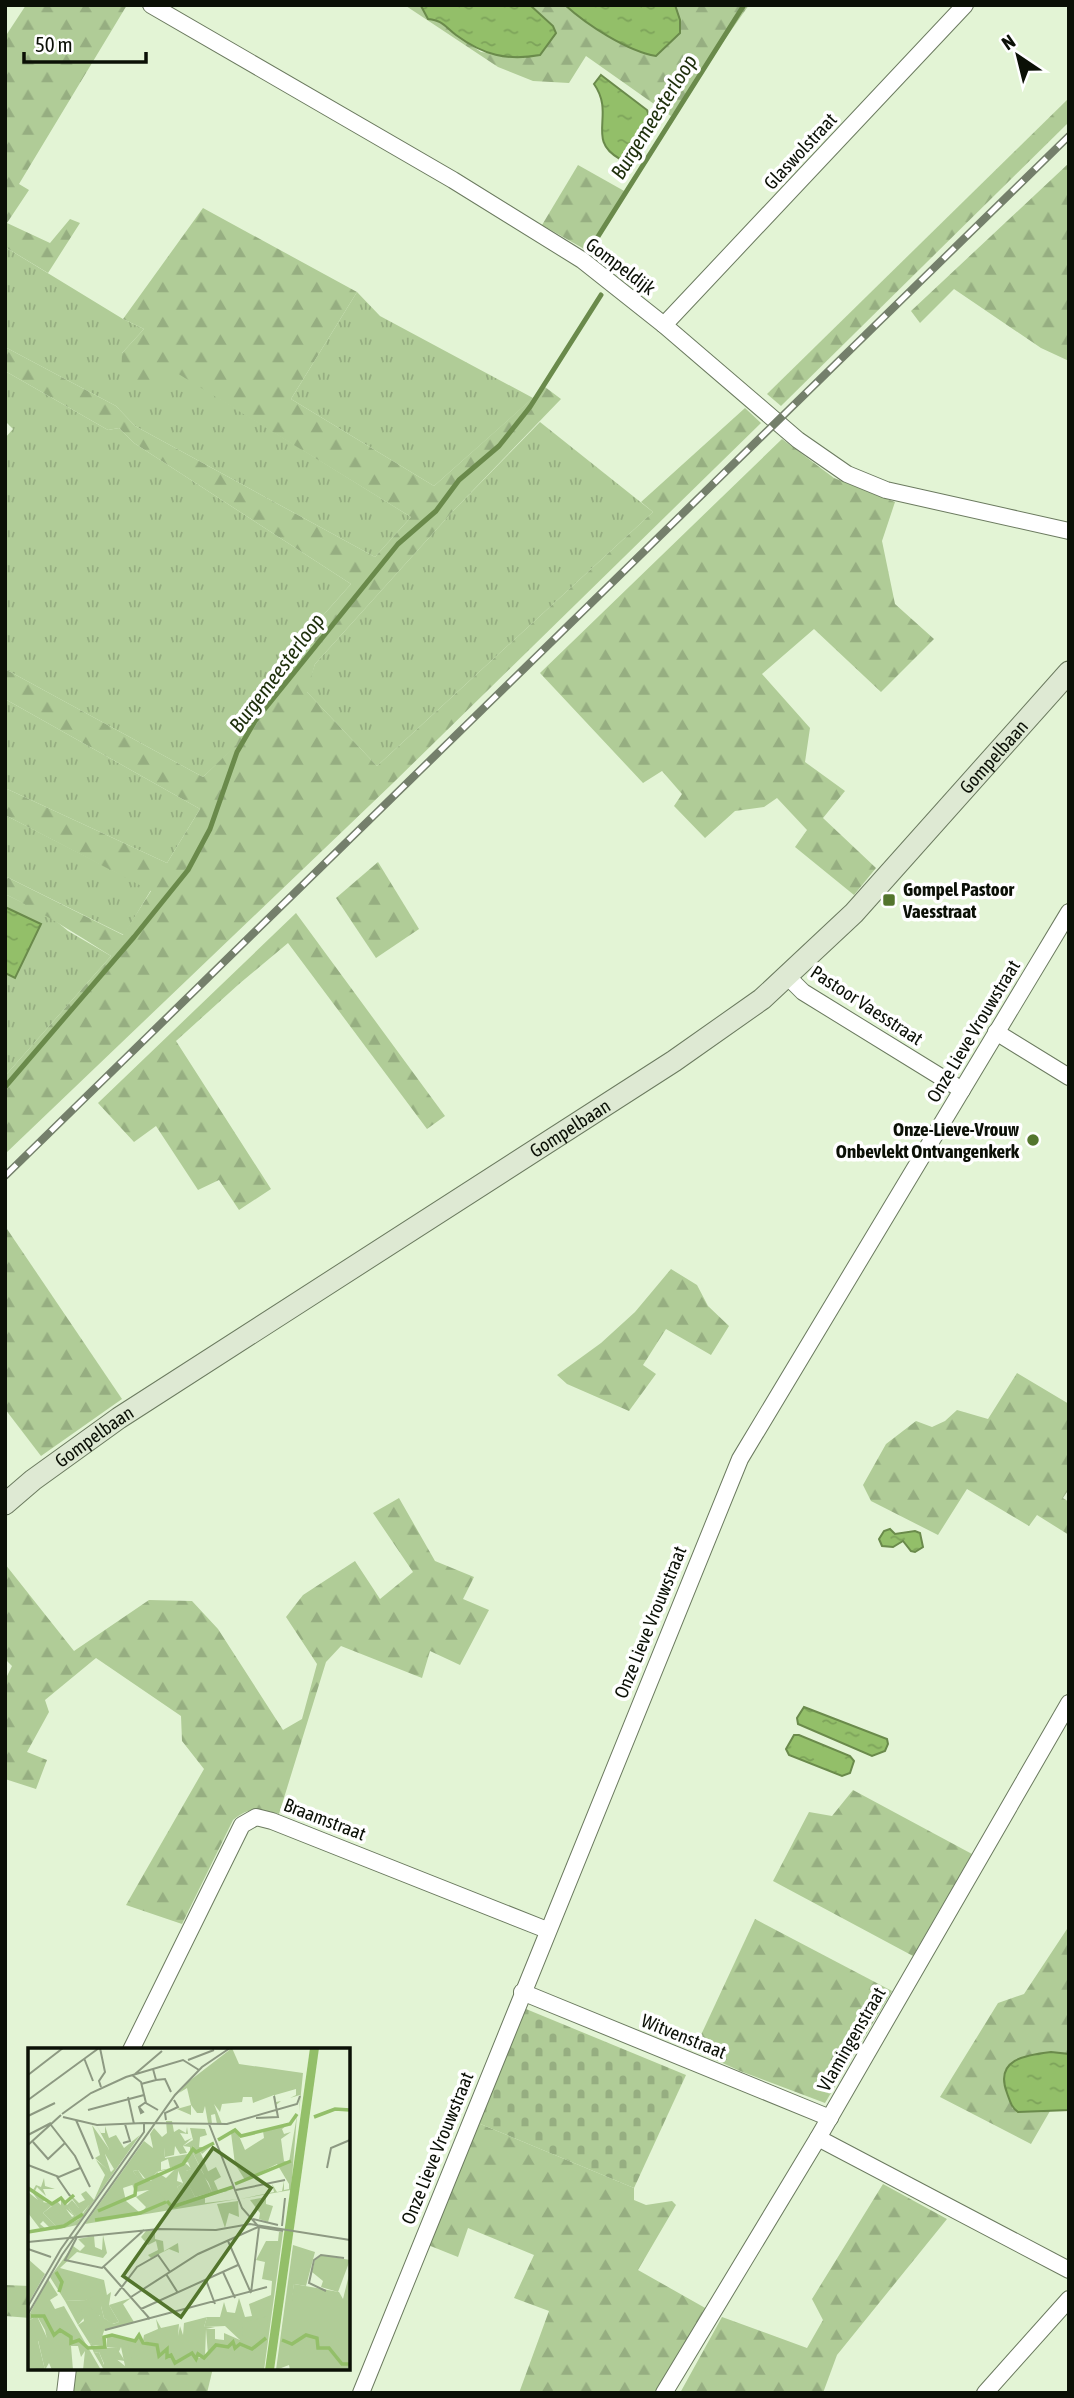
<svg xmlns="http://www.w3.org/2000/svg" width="1074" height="2398" font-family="'Asap Condensed',sans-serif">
<defs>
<pattern id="grass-tufts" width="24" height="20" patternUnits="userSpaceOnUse" patternTransform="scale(1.75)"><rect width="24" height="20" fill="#b0cc97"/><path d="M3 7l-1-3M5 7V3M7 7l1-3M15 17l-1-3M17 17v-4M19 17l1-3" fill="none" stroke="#96ae81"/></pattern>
<pattern id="forest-firs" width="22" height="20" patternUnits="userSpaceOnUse" patternTransform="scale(1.75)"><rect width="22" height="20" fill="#b0cc97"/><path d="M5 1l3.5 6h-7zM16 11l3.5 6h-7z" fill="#96ae81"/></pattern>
<pattern id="cemetery-stones" width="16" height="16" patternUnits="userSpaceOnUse" patternTransform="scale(1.75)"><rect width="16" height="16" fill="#b0cc97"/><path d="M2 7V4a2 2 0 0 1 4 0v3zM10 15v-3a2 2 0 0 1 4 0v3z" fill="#96ae81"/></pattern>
<pattern id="water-ripples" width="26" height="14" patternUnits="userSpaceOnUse" patternTransform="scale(1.75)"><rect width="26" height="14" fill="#93bf69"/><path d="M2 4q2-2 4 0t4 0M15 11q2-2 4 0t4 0" fill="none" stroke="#7da35a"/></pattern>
</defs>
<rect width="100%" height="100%" fill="#e3f4d5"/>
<g fill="url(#grass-tufts)">
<path d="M5,247L123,319L144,329L122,353L172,369L411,517L375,557L135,426L116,406L5,347Z"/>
<path d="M357,292L380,316L533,398L434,486L291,399Z"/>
<path d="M5,371L108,430L119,428L134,443L351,584L269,676L236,746L203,777L5,669V438L13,429L5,421Z"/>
<path d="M540,422L653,512L377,766L306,691L315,664L454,510Z"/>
<path d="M5,699L200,809L167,863L5,788Z"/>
<path d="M5,815L151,890L124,935L5,876Z"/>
<path d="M5,894L50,916L68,931L111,956L5,1076Z"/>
</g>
<g fill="url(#forest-firs)">
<path d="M26,5H127L19,184L29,190L7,223L50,243L70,219L80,223L48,273L5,247V37Z"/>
<path d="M421,5L428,19L441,20L453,33L481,52L525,58L556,33L553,26L530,5H565C587,25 627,51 656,56L680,20L675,5H749L671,116L586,56L569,83L533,81L498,67L406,6Z"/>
<path d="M1069,98V122L781,406L767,394Z"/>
<path d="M1069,163V361L1041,348L954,289L920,323L911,311Z"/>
<path d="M578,165L626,192L586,250L542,225Z"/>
<path d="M203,208L357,292L291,399L434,486L545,387L561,399L454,510L315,664L307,692L377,766L653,512L641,502L745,408L761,423L393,783L5,1154V1076L111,956C76,934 42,912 5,894V876L123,935L151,891L5,815V788L167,863L200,809L5,699V669L203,777L236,745L269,676L351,584L134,443L119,428L108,430L5,371V347L116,406L135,426L375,557L411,517L172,370L149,394L121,384L122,353L144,329L123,319Z"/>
<path d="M782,439L834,478L895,502L882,541L895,604L934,639L881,692L814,629L762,674L810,728L805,762L845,791L823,818L876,868L854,895L795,847L807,830L777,798L764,807L735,811L705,838L674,806L682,794L662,771L643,783L540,673Z"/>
<path d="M378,862L419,929L376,958L336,898Z"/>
<path d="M296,913L445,1116L427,1129L288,943L239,984L176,1041L271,1189L239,1210L219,1180L198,1190L156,1126L134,1142L98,1103Z"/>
<path d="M5,1226L122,1399L41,1456L5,1409Z"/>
<path d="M671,1269L697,1285L708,1306L729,1326L711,1355L666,1329L643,1365L656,1374L629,1411L567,1384L557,1375L601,1343L635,1312Z"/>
<path d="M1017,1373L1069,1404V1489L1063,1498L1069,1502V1535L1037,1515L1029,1526L967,1489L938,1535L871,1501L863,1485L886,1444L916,1421L932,1427L945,1421L957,1410L988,1419Z"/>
<path d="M399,1498L435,1561L474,1577L463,1599L489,1610L460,1665L430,1651L422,1678L341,1646L326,1662L279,1814C259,1808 249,1807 233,1820L182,1924L126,1905L204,1769L182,1741L181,1716L96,1658L45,1700L49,1712L27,1752L47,1760L36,1789L5,1779V1680L12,1666L5,1659V1564L74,1651L149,1600L192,1601L218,1629L283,1730L302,1719L317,1664L286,1617L303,1595L355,1561L380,1599L413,1572L373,1513Z"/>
<path d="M853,1790L972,1854L913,1956L773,1881L809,1812L832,1816Z"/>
<path d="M755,1919L892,1991L825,2103L740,2071L694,2050Z"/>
<path d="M1069,1926V2054L1051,2052L1012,2108L1019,2112L1050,2111L1031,2144L940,2097L998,2003L1024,1994Z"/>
<path d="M478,2123L634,2188V2200L646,2205L672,2201L676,2205L638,2270L707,2309L655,2393H519L549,2311L514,2298L534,2255L468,2228L458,2257L428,2245Z"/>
<path d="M883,2184L947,2219L837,2355L823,2393H680L722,2317L807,2348L823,2320L812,2299Z"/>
<path d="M5,2285L30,2286V2318L5,2316Z"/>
<path d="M76,2368H213L207,2393H73Z"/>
</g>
<path fill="url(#cemetery-stones)" d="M526,2009L686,2075L634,2188L478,2123Z"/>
<g fill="url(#water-ripples)" stroke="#6a8a4b" stroke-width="2">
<path d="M530,5L553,26L556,33L540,55C507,61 483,55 456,35C444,26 444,21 428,19L421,6Z"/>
<path d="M565,5H675L680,20V33L656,56C627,51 587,25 565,5Z"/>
<path d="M601,75L647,110L650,119C644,135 638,153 620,159C585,140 616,115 594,84Z"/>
<path d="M5,907L41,924L15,978L5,973Z"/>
<path d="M890,1529L895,1534L915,1531L920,1533L923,1547L915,1552L911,1551L903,1541L893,1547L882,1546L879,1539L884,1531Z"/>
<path d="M804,1707L887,1739L888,1744L885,1751L872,1756L798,1724L797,1718Z"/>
<path d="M794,1735H799L850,1756L854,1761L850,1773L842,1776L789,1755L786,1749Z"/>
<path d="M1051,2052L1069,2054V2110L1018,2112C1011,2107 1010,2101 1007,2093C994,2059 1026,2055 1051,2052Z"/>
</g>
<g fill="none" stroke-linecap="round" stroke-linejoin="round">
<g stroke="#6a8a4b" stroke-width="5">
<path d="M592,246L744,5"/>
<path d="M5,1087L134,937L188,870L210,829L237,752L255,721L398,544L436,511L459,480L499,446L530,407L601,295"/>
</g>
<g stroke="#6b7a5f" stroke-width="18">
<g id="street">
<path d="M151,5L453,180L582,260L664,325L798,440L847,474L886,490L1069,531"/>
<path d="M664,325L965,5"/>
<path d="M787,976L803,992L962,1090"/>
<path d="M996,1032L1069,1077"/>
<path d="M522,1992L830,2118"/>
<path d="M131,2050L242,1825L256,1817L272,1821L547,1930"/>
<path d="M818,2138L1069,2270"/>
<path d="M65,2393L68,2368"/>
<path d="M361,2393L740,1459L1069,912"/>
<path d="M664,2393L818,2138L1069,1703"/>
<path d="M985,2393L1069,2299"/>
</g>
</g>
<g stroke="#6b7a5f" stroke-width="23">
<g id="secondary">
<path id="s1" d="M5,1504L33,1480L119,1418L674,1061L762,999L854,913L1069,672"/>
</g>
</g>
<use href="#street" stroke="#fff" stroke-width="16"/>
<use href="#secondary" stroke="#dee9d3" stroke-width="21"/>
<g stroke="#747f6b" stroke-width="8">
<path id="rail" d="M5,1176L1069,136"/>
</g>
<use href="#rail" stroke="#fff" stroke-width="5" stroke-dasharray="16" stroke-linecap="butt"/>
</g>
<g fill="#53752d" stroke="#fff" stroke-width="2.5">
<rect x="882" y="893" width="14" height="14" rx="3.5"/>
<circle cx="1033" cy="1140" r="7"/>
</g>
<g text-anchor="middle" stroke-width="7" stroke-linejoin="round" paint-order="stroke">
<g font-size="19" fill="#0b1006" stroke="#fff">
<text transform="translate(800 151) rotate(-47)" y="7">Glaswolstraat</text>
<text transform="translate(621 266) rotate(37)" y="7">Gompeldijk</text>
<text dy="7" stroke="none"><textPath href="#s1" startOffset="1246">Gompelbaan</textPath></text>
<text transform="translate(867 1005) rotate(33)" y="7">Pastoor Vaesstraat</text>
<text transform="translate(973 1031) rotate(-59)" y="7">Onze Lieve Vrouwstraat</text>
<text dy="7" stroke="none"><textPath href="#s1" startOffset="679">Gompelbaan</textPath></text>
<text dy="7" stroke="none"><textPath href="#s1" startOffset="112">Gompelbaan</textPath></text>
<text transform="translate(650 1622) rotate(-68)" y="7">Onze Lieve Vrouwstraat</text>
<text transform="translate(325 1819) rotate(21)" y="7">Braamstraat</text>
<text transform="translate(684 2036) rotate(22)" y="7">Witvenstraat</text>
<text transform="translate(851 2039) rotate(-60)" y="7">Vlamingenstraat</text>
<text transform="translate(437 2148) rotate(-68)" y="7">Onze Lieve Vrouwstraat</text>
</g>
<g font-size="19" font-weight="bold" fill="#0b1006" stroke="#fff" text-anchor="start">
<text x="903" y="896">Gompel Pastoor<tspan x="903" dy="22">Vaesstraat</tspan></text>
<text x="1019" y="1136" text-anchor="end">Onze-Lieve-Vrouw<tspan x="1019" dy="22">Onbevlekt Ontvangenkerk</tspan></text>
</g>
<g font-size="21" font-style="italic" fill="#1e2f0b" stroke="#fff">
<text transform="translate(654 117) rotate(-58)" y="7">Burgemeesterloop</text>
<text transform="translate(277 673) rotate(-53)" y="7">Burgemeesterloop</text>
</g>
</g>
<g transform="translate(28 2048)">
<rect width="322" height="322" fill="#e3f4d5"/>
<path d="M64,77L81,101L77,106L83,125L67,110L72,107ZM162,80L177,81L179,87L172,89L171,99H182L174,106L172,103L188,143L176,129L182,145L167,149L159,134L158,123L163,121L160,114L142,120L140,111L133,114V123L130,110L132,100H136L137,110L160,106L176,127L164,103L166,98L162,103V99L155,98L165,92ZM151,117L149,133L155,135L149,139L160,153L154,151L155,155L142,159L121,142L107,144L104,136L112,134L105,123L110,122L115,130L123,133L129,124L138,130ZM33,151L39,157L44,152L51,160L61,157L50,170L40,159L46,168L38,161L43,170L35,178H28L15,165L29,154L33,157ZM322,223V253H263L266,236L311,244L315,251ZM66,236L79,247L83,244L81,257L91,274L84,276L76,270L73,258V268L61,264L50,277L37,253L58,252ZM9,268L20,292L10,293L17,322L0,320V273ZM179,269L176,279H187L178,281L177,309L170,306L168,310L163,304L147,315L139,308V300L130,307V297L115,293L116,287L130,281L128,271L133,280L151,276L150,288L152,278L155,287L156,275ZM76,288L77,298L64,297L76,300L88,299L97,313L76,310L77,318L71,304L66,305L62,296Z" fill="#b0cc97"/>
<path d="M204,0L211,16L275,25L271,65L272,47L262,50L268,47V41L247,47L248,54L253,53L248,57L246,47L225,55L224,49H215L214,54L194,56L192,64L186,56L194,76H189L187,66L183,67L184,76L180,75L177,58L175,65H169L163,57V67L149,61L163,57L159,40L151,45L160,34ZM269,67L263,142L212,151L246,144L244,136L249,144L254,143L256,133V142L261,141V136L249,116L217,132L207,116L203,85L208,81L217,102L236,90L235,83L258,78L254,81L256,86L263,84L253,91L256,113L261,114ZM138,73H144L146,84L151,81L158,85L159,79L160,86L152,85L157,93L164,90L155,98L159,105L152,106L147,98L146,107L137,109L136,100H132L133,122L144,120L129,124L120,134L110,122L105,123L113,134L95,140L98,153L111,164L115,163L118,159L108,149L121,142L130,143L142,158L155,156L149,141L159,154L149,139L155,135L149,120L155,113L164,121L158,123L163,132L160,135L167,149L182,145L161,108L164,103L184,144L177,125L188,119L193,129L186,133L190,142L200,143L177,148V155L210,151L57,176L116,93L125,100L122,86L126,80L134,89L139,85ZM69,78L73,85H77V78L81,90L88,87L96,100L112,87L49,177L27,182L30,177L36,179L51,171L61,157L53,163L36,140L51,155L57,152L53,146L58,143L66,152L77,127L68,112L83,124L86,121L77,106L72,107L81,101ZM16,130L17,138L27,141H15L18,148L9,139L7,143L17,151L15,154L24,156L33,150L30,154L35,161L37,160L44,169L46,168L37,154L49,169L38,175L42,170L28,154L15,165L28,178L22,180L15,173L12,176L18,181L13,182L0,165V144L10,152L4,144L8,137L13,139ZM238,149V156L245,158L240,174L231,171L232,165L222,152ZM210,153L211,169L201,165L197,180L189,156ZM127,182V191L135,193L136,203L150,195L151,205L141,201L123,210L120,207L130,202L128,193L120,197L113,189L118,183ZM251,184H255L236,322H76L66,305L71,304L76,317V310H87L97,318L93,299L89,308L88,299H79V290L85,287L107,294L111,288L114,295L129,297L130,308L139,301V309L143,308L147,316L164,306L167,311L180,307L178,281H187V291L196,292V285L212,292L197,278L176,279L179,269H192L196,254L199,264L207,265L211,250L217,269L224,268L221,256L243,247L244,233L234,231L237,214L228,212L238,193H250ZM75,187L79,205L75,210L49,204L32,220L76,232L79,247L67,242V248L58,252L37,253L22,229L45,198L52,203L57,198L50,191L66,188L67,199L74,202ZM265,197L287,204L278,238L266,236L264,253H322V322H262L261,317L248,322ZM294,207L322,212L310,244L293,239L295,233L284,224L287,212ZM0,211L17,226L0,256L2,214ZM20,231L30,247L22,252L27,261L36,258L73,322H55L57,303L53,309L50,298H43L45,322H24L21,315L17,322L10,292L19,291L17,282L9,268L0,273V269ZM103,250L95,256L106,274L76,283L73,292L62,296L50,277L56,273L53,259H61L72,268L73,258L76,270L85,276L91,274L81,257Z" fill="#b0cc97"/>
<path d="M240,268L238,287L223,299L214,296L215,275ZM238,291L234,322H182L179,309L190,299L200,300L205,295L206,301L212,297L225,302ZM99,293L126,301L130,310L143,311L153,322H106Z" fill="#b0cc97"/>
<path d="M282,0H291L272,137L246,322H237Z" fill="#93bf69"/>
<path fill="none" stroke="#93bf69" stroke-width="3.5" d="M286,69L307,61L322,62M190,92L207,82L213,88L262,76L269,66M207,136L263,113M0,140L24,156L33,150L37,155L46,147M139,153L144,159L205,139M70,163L107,147L108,137L155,116L165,101L168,104L186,95M67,172L112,165L138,154M0,184L36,178L55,166M28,224L34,234L31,244M3,268H16L26,287L32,282L43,289V295L51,292L60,300L77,299L76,289L84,287L107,293L111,287L115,295L129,297L131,308L139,301V309L143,307L147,315L164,305L168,311L170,306L176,310L188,297L200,299L205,294L207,300L212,296L224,301L238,290M254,292L264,296L278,287L289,290L290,300H301L314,316H322"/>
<path fill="none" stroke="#8d9982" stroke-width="2" d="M72,0L77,24L71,33L73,39M56,10L65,33M160,12L186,2M107,26L134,3M0,27L35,0M104,27L113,34L118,55L130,62M128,32L137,31L143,44M113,36L128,32L125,21M100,49L106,76M0,52L71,0M111,59L115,64L113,65L111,59L118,54M60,62L116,47M34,66L63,45L98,29L155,12L171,22M0,68L27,55M35,69L69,77L116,75M228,70L250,69L246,48M48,72L65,111M138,72L137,65L150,59L146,52M116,75L199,76L269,56L272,48M181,76L214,160L231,179L255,183M23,77L47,108L62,139M0,87L23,75M5,94L20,111L37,95M95,95L102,93L97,76M0,97L33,67M0,117L31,129L52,120M299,120L303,100L322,92M29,129L42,148M208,142L257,132M225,171L250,177M254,178L257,150M49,189L37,212L74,220L116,182M200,193L223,245M0,194L131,181L188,182L222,176L322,192M0,201L23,209M76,219L122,271M195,224L207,250M138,226L150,245M178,232L187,256M298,243L281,235L286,212L293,207L316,210M223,245L231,179M87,248L109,219L130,207L142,224M103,249L170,206L230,179M0,258L33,201L116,84V75M113,261L210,217M0,266L34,207L147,47L174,19L202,0M77,282L239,239"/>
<path fill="#53752d" fill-opacity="0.15" stroke="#53752d" stroke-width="3.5" d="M185,100L243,140L153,269L95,228Z"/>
<rect width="322" height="322" fill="none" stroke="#0b1006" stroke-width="3.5"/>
</g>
<rect width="1074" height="2398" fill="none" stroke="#0b1006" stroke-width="14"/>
<g transform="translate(1018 56) rotate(325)" stroke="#ffffff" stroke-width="5" paint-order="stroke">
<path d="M0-5L12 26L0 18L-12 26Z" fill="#0b1006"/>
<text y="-10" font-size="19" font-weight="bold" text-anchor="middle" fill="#0b1006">N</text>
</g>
<path d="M24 52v10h122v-10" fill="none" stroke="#0b1006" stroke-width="3.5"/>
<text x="35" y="52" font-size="21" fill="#0b1006" stroke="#ffffff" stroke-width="5" paint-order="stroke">50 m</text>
</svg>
